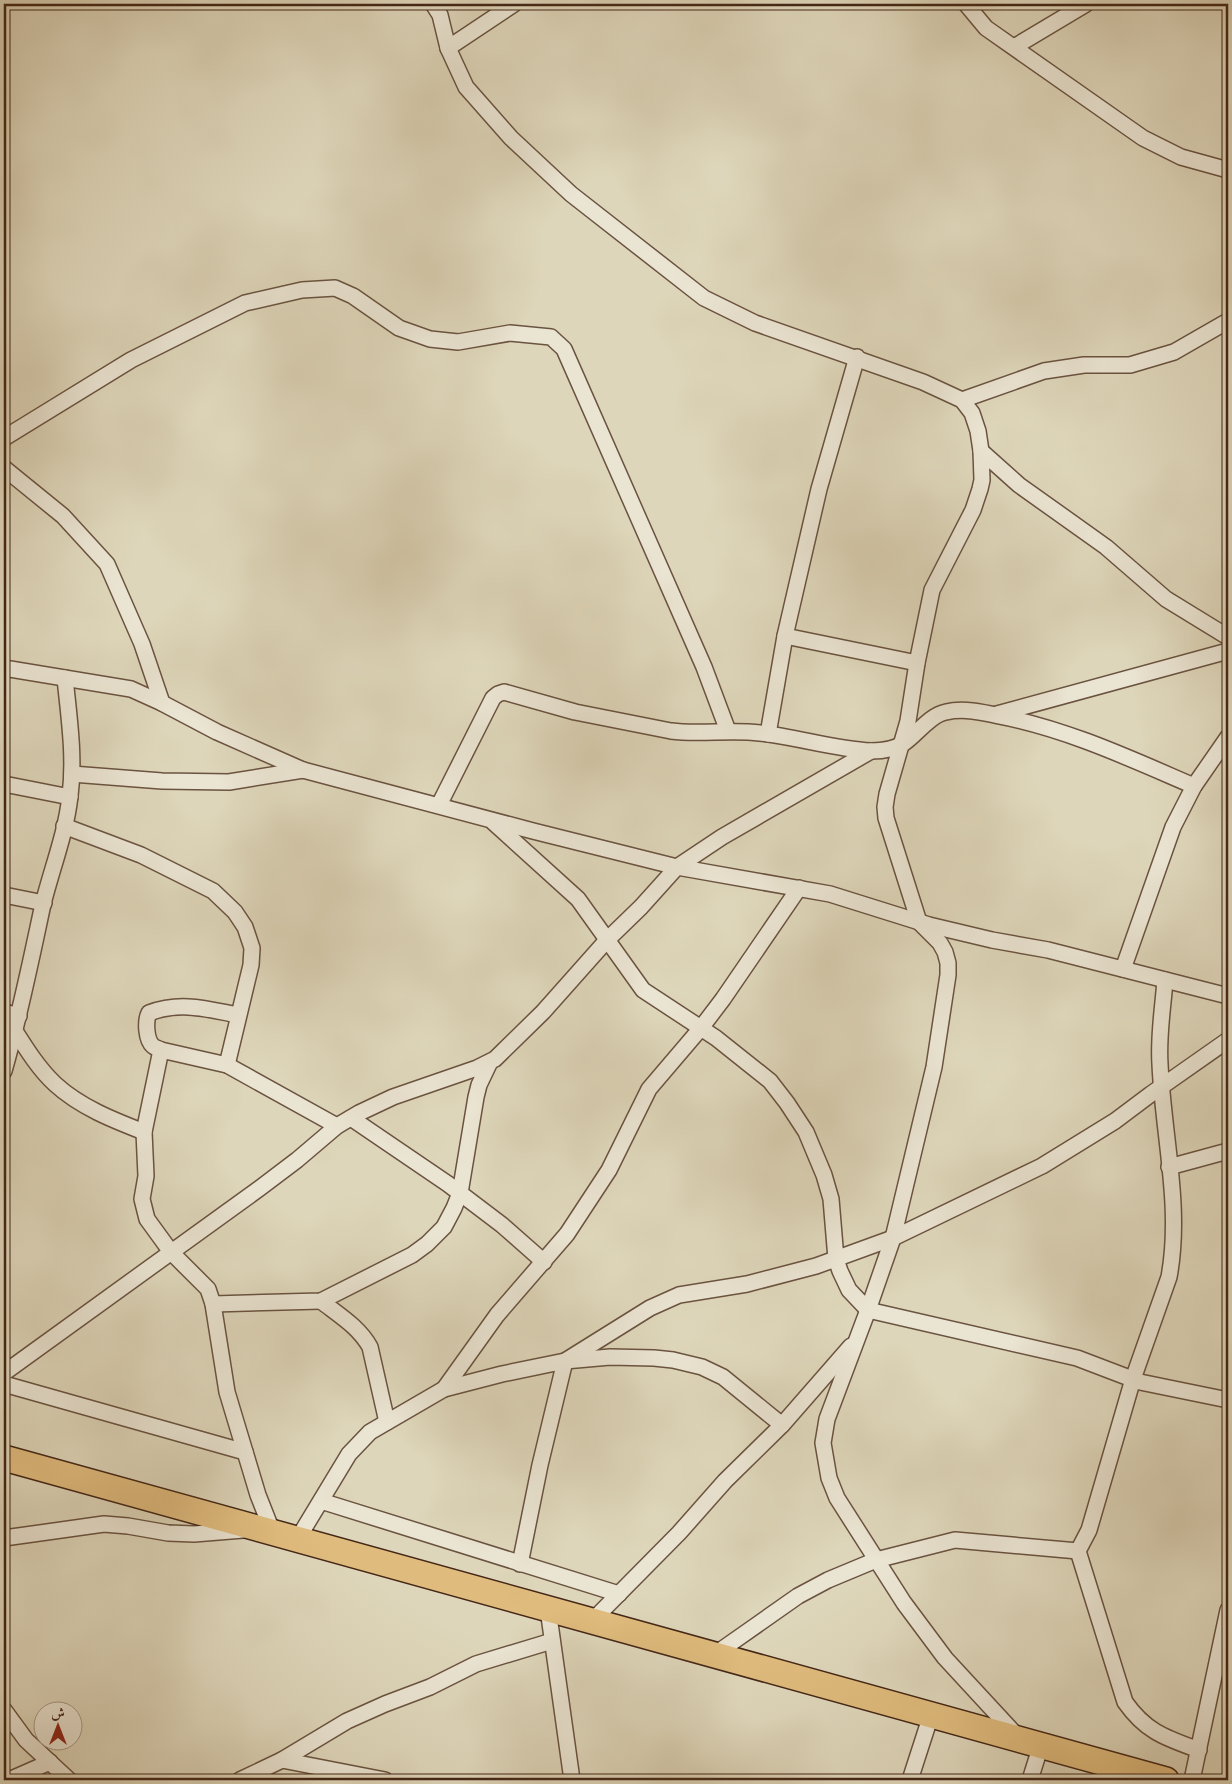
<svg xmlns="http://www.w3.org/2000/svg" width="1232" height="1784" font-family="'Old Standard TT',Amiri,serif">
<rect width="100%" height="100%" fill="#ded6ba"/>
<filter id="stains"><feTurbulence type="fractalNoise" baseFrequency=".004" numOctaves="4"/><feColorMatrix values="0 0 0 0 .2 0 0 0 0 .09 0 0 0 0 .02 0 0 0 .5 -.17"/></filter>
<radialGradient id="worn" r=".72"><stop offset=".6" stop-color="#630" stop-opacity="0"/><stop offset="1" stop-color="#630" stop-opacity=".3"/></radialGradient>
<g fill="none" stroke-linecap="round" stroke-linejoin="round">
<g stroke="#6a5340" stroke-width="18">
<g id="minor">
<path d="M433,4L440,15L448,48L466,87L511,138L571,194L704,298L755,323L923,382L962,400L972,413L978,431L981,451L982,480L980,489L973,510L932,590L917,663L908,721L887,794L885,807L886,818L919,922L940,943L945,952L948,963V975L934,1067L893,1238L868,1310L827,1419L823,1443L829,1478L837,1498L904,1603L945,1658L1017,1736"/>
<path d="M966,4L986,28L1143,138L1181,157L1228,170"/>
<path d="M1014,47L1086,4"/>
<path d="M448,48L514,4"/>
<path d="M962,400L1044,371L1084,365H1130L1174,352L1228,321"/>
<path d="M4,438L131,360L245,303L302,290L335,288L353,296L399,328L430,339L458,342L510,333L551,337L564,349L704,667L728,731"/>
<path d="M981,451L1019,485L1106,547L1166,599L1228,637"/>
<path d="M4,468L63,516L107,564L142,644L162,703"/>
<path d="M785,636L917,663"/>
<path d="M4,668L131,689L162,703L217,732L303,770L533,831L677,867L830,894L929,925L992,940L1048,950L1228,996"/>
<path d="M997,714L1228,651"/>
<path d="M768,734L785,636L819,489L857,357"/>
<path d="M72,774L162,781L229,782L303,770"/>
<path d="M4,784L70,797"/>
<path d="M439,805L493,698L498,694L504,692L575,712L671,731C700,735 730,729 760,733C797,737 834,749 871,751C881,751 895,749 904,743C917,734 930,715 946,712C963,708 982,712 999,716C1067,729 1131,759 1194,786"/>
<path d="M493,822L578,899L643,990L716,1038L770,1081L787,1103L806,1132L824,1175L831,1199L836,1259L840,1271L849,1290L868,1310L1077,1358L1140,1382L1228,1400"/>
<path d="M64,826L141,855L213,891L235,912L245,927L252,948L251,965L227,1065"/>
<path d="M4,895L44,903"/>
<path d="M1123,969L1173,827L1194,786L1228,737"/>
<path d="M1165,980C1163,1008 1158,1036 1160,1064C1163,1135 1182,1207 1169,1277L1133,1379L1089,1530L1078,1551L1125,1702C1146,1732 1166,1738 1199,1750"/>
<path d="M4,1012L19,1016"/>
<path d="M238,1015C207,1009 180,1001 149,1013C145,1021 146,1040 153,1046C155,1048 158,1048 161,1050L227,1065L337,1126"/>
<path d="M15,1031C27,1050 39,1069 55,1084C80,1107 113,1120 144,1132"/>
<path d="M161,1050L144,1132L146,1176L142,1199L147,1219L171,1252L208,1289L213,1304L227,1392L258,1495L273,1533"/>
<path d="M4,1071C20,1015 31,960 43,904C52,868 66,833 70,796C75,757 69,718 65,678"/>
<path d="M351,1118L448,1184L502,1225L544,1262"/>
<path d="M1169,1167L1228,1151"/>
<path d="M321,1301C339,1315 359,1327 370,1347L387,1422"/>
<path d="M213,1304L321,1301L412,1255L427,1244L444,1227L454,1208L460,1193L476,1097L479,1085L489,1064"/>
<path d="M4,1373L260,1188L297,1160L337,1126L359,1113L393,1097L477,1068L495,1059L543,1012L607,940L641,907L677,867L722,837L871,751"/>
<path d="M4,1384L245,1452"/>
<path d="M444,1389L497,1315L567,1234L609,1170L649,1089L701,1028L723,999L799,888"/>
<path d="M321,1501L619,1594"/>
<path d="M4,1538L104,1524L128,1526L168,1533L194,1534L243,1530"/>
<path d="M297,1540L349,1454L370,1432L444,1389L502,1374L565,1361L610,1357L654,1358L673,1360L702,1367L723,1377L782,1425"/>
<path d="M520,1564L540,1465L565,1361L650,1308L679,1295L747,1284L816,1266L893,1238L1042,1166L1115,1121L1151,1094L1228,1040"/>
<path d="M548,1609L572,1780"/>
<path d="M592,1621L679,1533L725,1481L782,1425L851,1346"/>
<path d="M714,1655L798,1596L828,1580L876,1560L955,1540L1078,1551"/>
<path d="M4,1710L26,1740L69,1780"/>
<path d="M282,1760L347,1721L385,1704L430,1687L476,1664L552,1641"/>
<path d="M9,1780L50,1762"/>
<path d="M240,1780L282,1760L385,1780"/>
<path d="M910,1780L931,1715"/>
<path d="M1030,1780L1041,1745"/>
<path d="M1192,1780L1228,1610"/>
</g>
</g>
<g stroke="#442717" stroke-width="28">
<path id="trunk" d="M4,1458L1166,1780"/>
</g>
<use href="#minor" stroke="#eae4d2" stroke-width="15"/>
<use href="#trunk" stroke="#dfbb7d" stroke-width="25"/>
</g>
<rect width="1232" height="1784" fill="none" stroke="#ded6ba" stroke-width="20"/>
<rect x="5" y="5" width="1222" height="1774" fill="none" stroke="#442717" stroke-width="2.5"/>
<rect x="10" y="10" width="1212" height="1764" fill="none" stroke="#442717"/>
<g transform="translate(58 1726)"><circle r="24" fill="#eae4d2" stroke="#a89887"/>
<path d="M0-4L9 19L0 12L-9 19Z" fill="#8f2418"/>
<text y="-8" font-size="14" font-weight="bold" text-anchor="middle" fill="#442717">ش</text>
</g>
<rect width="100%" height="100%" filter="url(#stains)"/>
<rect width="100%" height="100%" fill="url(#worn)"/>
</svg>
